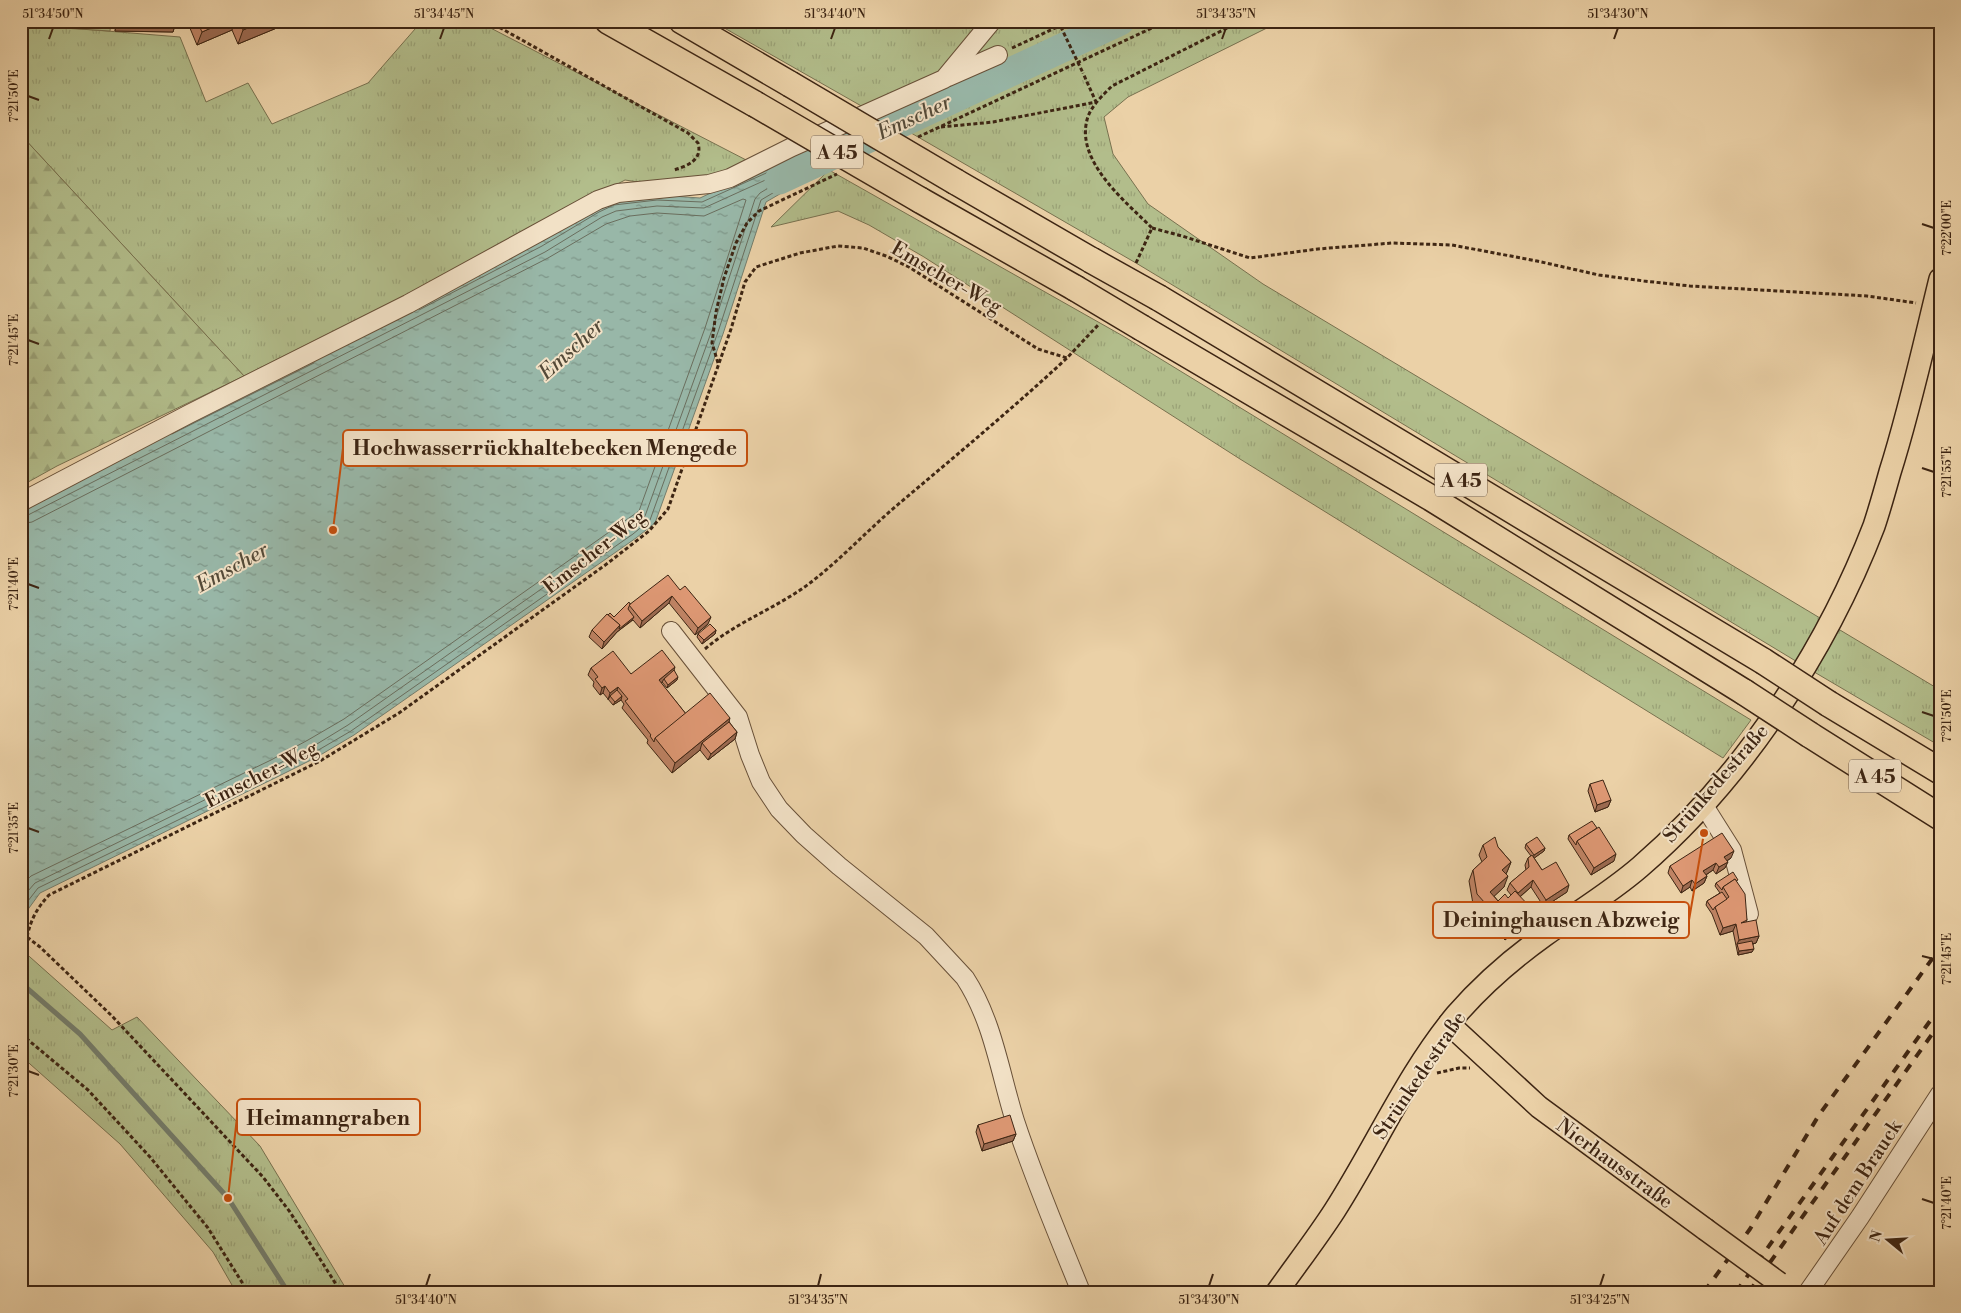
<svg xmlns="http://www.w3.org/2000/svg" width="1961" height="1313" font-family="'Libre Bodoni',serif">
<defs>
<pattern id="grass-tufts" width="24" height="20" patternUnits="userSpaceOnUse" patternTransform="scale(1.25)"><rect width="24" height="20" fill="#b2bd8b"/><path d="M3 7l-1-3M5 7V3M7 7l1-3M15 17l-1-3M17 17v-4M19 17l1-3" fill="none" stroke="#9aa277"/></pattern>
<pattern id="forest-firs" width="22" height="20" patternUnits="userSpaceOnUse" patternTransform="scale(1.25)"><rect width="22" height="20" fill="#b2bd8b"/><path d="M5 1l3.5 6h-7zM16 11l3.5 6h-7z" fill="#9aa277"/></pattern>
<pattern id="water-ripples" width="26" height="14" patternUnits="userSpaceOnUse" patternTransform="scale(1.25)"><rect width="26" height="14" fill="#98b7a8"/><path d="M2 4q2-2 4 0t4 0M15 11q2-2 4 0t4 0" fill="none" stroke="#7d9588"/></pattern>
</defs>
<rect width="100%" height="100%" fill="#ebd1a7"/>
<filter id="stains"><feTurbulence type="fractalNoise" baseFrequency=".004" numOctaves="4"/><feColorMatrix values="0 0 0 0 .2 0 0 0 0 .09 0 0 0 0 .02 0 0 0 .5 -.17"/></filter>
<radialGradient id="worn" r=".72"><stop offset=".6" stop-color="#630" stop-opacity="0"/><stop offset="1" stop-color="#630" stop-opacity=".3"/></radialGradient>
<g fill="url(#grass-tufts)" stroke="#78714f">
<path d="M422,21H477L750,162L723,173L651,184L625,180L416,290L244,376L21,135V24L180,37L206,102L248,83L272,124L368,83Z"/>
<path d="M712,21H1071L1080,40L1119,21H1281L1128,97L1104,117L1113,154L1148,204L1263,284L1940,690V746L1804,666L1136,263L899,126L1060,49L893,124Z"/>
<path d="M829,170L1123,336L1751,720L1723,758L1240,459L924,257L869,225L838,211L771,227Z"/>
<path d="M21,949L112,1030L137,1017L260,1146L348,1292H236L213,1252L120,1144L21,1056Z"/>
</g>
<g fill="url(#forest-firs)" stroke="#78714f">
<path d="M1073,21H1113L1081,37Z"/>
<path d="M21,135L244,376L57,466L21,486Z"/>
<path d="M1940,1251V1292H1934V1262Z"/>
</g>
<path fill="#b2bd8b" stroke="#78714f" d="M63,21H111L110,31L63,28Z"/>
<path fill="url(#water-ripples)" stroke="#747d6c" d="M796,153L823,169L766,202L723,334L655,523L636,538L354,735L317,757L279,776L40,893L21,919V506L613,201L657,195L700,198Z"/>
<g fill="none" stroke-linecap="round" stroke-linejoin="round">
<g stroke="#6a6e5e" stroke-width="1">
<path d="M172,434L314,363"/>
<path d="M21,517L28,515L545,252L602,217L616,211L657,206L704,208L794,167L798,168L797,171L760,193L755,199L712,330L645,516L348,725L312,747L274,766L35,883L21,899"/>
<path d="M21,524L32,522L548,258L606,224L630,216L657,213L704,216L743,199L746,200L705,328L639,511L344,719L308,740L271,760L31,876L21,886"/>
<path d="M21,910L38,888L277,772L315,752L351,731L633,534L650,520L718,332L761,200L810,171V168L795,160L702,202L657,200L614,205L599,212L542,246L419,310"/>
</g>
<path stroke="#747d6c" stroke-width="5" d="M21,983L80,1034L228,1198L288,1292"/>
<path stroke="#98b7a8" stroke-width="29" d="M779,180L1120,21"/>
<g stroke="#685038" stroke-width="20">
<g id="minor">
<path d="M948,77L998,55"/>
<path d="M21,502L189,414L408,304L598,200L618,193L709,184L730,178L792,147L944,79L992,21"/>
<path d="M671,631L738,717L750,755L761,782L779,809L804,835L839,866L926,936L965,978C993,1021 1000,1073 1015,1121C1034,1179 1058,1235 1081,1292"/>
<path d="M1703,804L1732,850L1749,914"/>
<path d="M1808,1292L1860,1217L1940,1094"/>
</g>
</g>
<g stroke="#3d2513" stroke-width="24">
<g id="major">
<path d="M1449,1024L1539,1107L1705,1229"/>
<path d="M1277,1292C1296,1265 1317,1238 1335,1210C1376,1146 1407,1074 1456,1015C1482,985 1512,959 1544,936C1576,913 1610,893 1640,867C1742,779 1826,651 1874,526C1880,508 1885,490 1890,472C1910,409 1924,344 1940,279"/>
</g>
</g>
<g stroke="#3d2513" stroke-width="28">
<g id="highway">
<path d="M608,21L755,104"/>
<path d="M682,21L790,84"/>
<path d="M956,182L1091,260"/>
<path d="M920,200L1075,288"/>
<path d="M1159,298L1763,661"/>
<path d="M1142,328L1431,498L1744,692"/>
<path d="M1829,704L1940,771"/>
<path d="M1810,735L1940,817"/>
</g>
</g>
<g stroke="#3d2513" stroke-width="3" stroke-dasharray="4 2.5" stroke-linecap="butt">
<path d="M488,21L688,133L698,143C703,160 687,166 674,170"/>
<path d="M1012,48L1070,21"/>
<path d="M941,127L993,122L1096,102L1083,73"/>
<path d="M918,137L1167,21"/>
<path d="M1152,228L1182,236L1250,258L1318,249L1392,243L1452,245L1537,261L1599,275L1644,281L1690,286L1867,296L1916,303"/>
<path d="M1136,263L1152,228C1126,202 1076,162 1087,120C1090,107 1102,96 1112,86L1241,21"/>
<path d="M718,363L712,343L716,312L724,278L736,243L747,223L759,211L837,174"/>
<path d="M705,649C736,622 777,608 810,583C840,560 866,532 895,507C953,458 1011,410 1067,358"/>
<path d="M21,935L27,937L40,947L112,1016L263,1177L290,1212L341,1292"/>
<path d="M27,937C31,919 37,908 49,895L320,761L399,713L608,563L649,531L668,509L731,329L745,282L756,267L800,253L838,246L863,248L886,256L909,267L1038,349L1067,358L1099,324"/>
<path d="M21,1034L88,1090L150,1157L208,1228L248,1292"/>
<path d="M1437,1073L1459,1068H1470"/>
</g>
<use href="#minor" stroke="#f2e1c6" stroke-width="18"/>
<use href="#major" stroke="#ebd1a7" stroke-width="21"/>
<use href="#highway" stroke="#ebd1a7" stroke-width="25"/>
<g stroke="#3d2513" stroke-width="4" stroke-dasharray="9 9" stroke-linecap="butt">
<path d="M1704,1292L1750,1229L1819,1115L1940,948"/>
<path d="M1736,1292L1940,1007"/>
<path d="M1749,1292L1940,1023"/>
</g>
<g stroke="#3d2513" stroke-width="24" stroke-linecap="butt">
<path id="major-bridge" d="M1705,1229L1779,1283"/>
</g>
<g stroke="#3d2513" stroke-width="28" stroke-linecap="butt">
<g id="highway-bridge">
<path d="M790,84L956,182"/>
<path d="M755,104L920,200"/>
<path d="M1091,260L1159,298"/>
<path d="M1075,288L1142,328"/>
<path d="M1763,661L1829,704"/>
<path d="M1744,692L1810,735"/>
</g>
</g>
<path stroke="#3d2513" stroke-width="3" stroke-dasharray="4 2.5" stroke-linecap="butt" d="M1058,21L1083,73"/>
<use href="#major-bridge" stroke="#ebd1a7" stroke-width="21"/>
<use href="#highway-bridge" stroke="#ebd1a7" stroke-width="25"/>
</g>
<g fill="#bf8364" stroke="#3d2513">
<path d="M116,21H175V25L173,32L115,31Z"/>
<path d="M187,21H286L284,25L238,44L232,30L197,45Z"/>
<path d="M680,590L708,624L695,635L669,603L640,628L633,620L617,632L602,649L589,637L592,630L614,617L630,604Z"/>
<path d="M716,630L715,634L702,644L697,637L698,634Z"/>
<path d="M591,668L631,674L674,670L677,680L667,688L662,682L661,683L686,714L729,722L737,732L735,739L708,760L700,750L672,773L647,743L648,740L622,708L624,704L621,700L613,705L603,693L600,695L593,686L594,682L588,675Z"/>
<path d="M1590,784L1611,800L1608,807L1595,812L1588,791Z"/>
<path d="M1569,835L1614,861L1591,875L1568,839Z"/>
<path d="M1526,844L1545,848L1544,851L1534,858L1542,870L1567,892L1544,907L1531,887L1520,897L1528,920L1505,940L1473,904L1469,881L1473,870L1482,862L1479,855L1483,845L1498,847L1511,862L1507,872L1506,874L1504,887L1494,896L1498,901L1508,898L1511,895L1507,890L1510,883L1526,870L1525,865L1528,858L1531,856L1525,848Z"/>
<path d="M1731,858L1727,861L1725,868L1716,874L1713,870L1706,875L1707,876L1704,883L1692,891L1690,887L1681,893L1668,873L1670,866Z"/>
<path d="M1737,882L1747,920L1746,922L1759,936L1756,943L1753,944L1752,952L1738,955L1733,931L1720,935L1712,914L1706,905L1707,901L1720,893L1715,886L1716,883Z"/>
<path d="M978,1125L1016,1134L1013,1141L982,1151L976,1132Z"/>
</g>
<g fill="#9b6a51" stroke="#3d2513">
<path d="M227,21H236L232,30L197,45L202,32Z"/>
<path d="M265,21H286L284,25L238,44L243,30Z"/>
<path d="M117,24L175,25L173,32L115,31Z"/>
<path d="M672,596L669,603L640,628L642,621Z"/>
<path d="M634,617L632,620L617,632L602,649L604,642L620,625Z"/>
<path d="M711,617L708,624L695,635L698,628Z"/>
<path d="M716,630L715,634L702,644L704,640Z"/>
<path d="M675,667L673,674L664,679L662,682L657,687L659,680Z"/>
<path d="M678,677L677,680L667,688L668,685Z"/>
<path d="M605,686L603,693L600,695L602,688Z"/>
<path d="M618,687L616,694L610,696L608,700L610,693Z"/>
<path d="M622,696L621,700L613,705L615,702Z"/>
<path d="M730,718L727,729L702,743L700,750L672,773L675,763Z"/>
<path d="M737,732L735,739L708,760L711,754Z"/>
<path d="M1611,800L1608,807L1595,812L1597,805Z"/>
<path d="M1545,848L1544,851L1533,859L1534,855Z"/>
<path d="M1734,851L1731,858L1722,864L1724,857Z"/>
<path d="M1616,854L1614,861L1591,875L1594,868Z"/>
<path d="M1511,862L1507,872L1499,881L1502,870Z"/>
<path d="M1728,862L1725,868L1716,874L1719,867Z"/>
<path d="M1716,863L1713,870L1701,878L1703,871Z"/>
<path d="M1508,876L1504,887L1487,903L1490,892Z"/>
<path d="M1707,876L1704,883L1692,891L1695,884Z"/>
<path d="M1533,880L1531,887L1516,900L1518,893Z"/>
<path d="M1692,880L1690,887L1681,893L1683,886Z"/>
<path d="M1569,885L1567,892L1544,907L1546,900Z"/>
<path d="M1532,909L1528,920L1505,940L1509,930Z"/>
<path d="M1736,924L1733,931L1720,935L1723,928Z"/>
<path d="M1759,936L1756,943L1738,947L1737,944L1739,940Z"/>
<path d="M1754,949L1752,952L1738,955L1739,951Z"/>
<path d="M1016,1134L1013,1141L982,1151L984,1144Z"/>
</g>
<g fill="#de9874" stroke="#3d2513">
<path d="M117,21H175V25L117,24Z"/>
<path d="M197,21H227L202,32Z"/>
<path d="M239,21H265L243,30Z"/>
<path d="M668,575L680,590L685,586L711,617L698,628L672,596L642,621L629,605Z"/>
<path d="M629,602L630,604L628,609L634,617L619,629L620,625L608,615L610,613L614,617Z"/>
<path d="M607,614L620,625L604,642L592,630Z"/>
<path d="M710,624L716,630L704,640L698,634Z"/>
<path d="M662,650L675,667L659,680L686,714L655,738L654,742L650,736L651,735L625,701L628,699L618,687L610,693L605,686L602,688L595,679L598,677L591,668L613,651L631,674Z"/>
<path d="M674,670L678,677L668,685L664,679Z"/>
<path d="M617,690L622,696L615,702L610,696Z"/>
<path d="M710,693L730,718L675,763L655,738Z"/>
<path d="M729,722L737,732L711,754L702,743Z"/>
<path d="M1603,780L1611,800L1597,805L1590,784Z"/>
<path d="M1592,821L1597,828L1577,841L1576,845L1569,835Z"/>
<path d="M1599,827L1616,854L1594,868L1577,841Z"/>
<path d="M1722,833L1734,851L1724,857L1728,862L1719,867L1716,863L1703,871L1707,876L1695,884L1692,880L1683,886L1670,866Z"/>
<path d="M1495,837L1498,847L1511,862L1502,870L1508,876L1490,892L1498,901L1505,894L1508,898L1515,891L1532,909L1509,930L1477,894L1473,870L1487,857L1483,845Z"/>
<path d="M1537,837L1545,848L1534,855L1526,844Z"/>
<path d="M1532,855L1542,870L1556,862L1569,885L1546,900L1533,880L1518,893L1510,883L1529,867L1528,858Z"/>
<path d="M1733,872L1738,880L1736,881L1735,879L1723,887L1722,890L1716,883Z"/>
<path d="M1735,879L1745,894L1747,920L1741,923L1756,920L1759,936L1739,940L1736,924L1723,928L1715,907L1729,897L1723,887Z"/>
<path d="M1722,892L1727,899L1715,907L1713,910L1707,901Z"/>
<path d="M1752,941L1754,949L1739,951L1737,944Z"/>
<path d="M1010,1115L1016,1134L984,1144L978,1125Z"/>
</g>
<path fill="none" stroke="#3d2513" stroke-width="2" d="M49,39L53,28M440,39L444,28M831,39L835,28M1222,39L1226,28M1614,39L1618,28M28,96L39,100M1922,224L1934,228M28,340L39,344M1922,468L1934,472M28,584L39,588M1922,712L1934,716M28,828L39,832M1922,956L1934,959M28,1071L39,1075M1922,1199L1934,1203M426,1286L430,1274M818,1286L821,1274M1209,1286L1213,1274M1600,1286L1604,1274"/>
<g text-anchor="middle" stroke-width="4" stroke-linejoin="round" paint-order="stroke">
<g fill="#f2e1c6" stroke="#735d49" stroke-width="1">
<rect x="811" y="135.5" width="52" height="33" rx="4"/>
<rect x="1435" y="463.5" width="52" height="33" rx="4"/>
<rect x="1849" y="759.5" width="52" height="33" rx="4"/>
</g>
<g font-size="19" font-weight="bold" fill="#3d2513">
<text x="837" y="159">A 45</text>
<text x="1461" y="487">A 45</text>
<text x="1875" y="783">A 45</text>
</g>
<g font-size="20" fill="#3d2513" stroke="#f2e1c6">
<text transform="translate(947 277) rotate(30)" y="7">Emscher-Weg</text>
<text transform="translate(594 551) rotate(-38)" y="7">Emscher-Weg</text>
<text transform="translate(261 774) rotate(-27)" y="7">Emscher-Weg</text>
<text transform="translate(1715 783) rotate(-49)" y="7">Strünkedestraße</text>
<text transform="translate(1419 1075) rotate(-56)" y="7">Strünkedestraße</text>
<text transform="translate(1615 1163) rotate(36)" y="7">Nierhausstraße</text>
<text transform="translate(1857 1182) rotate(-57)" y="7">Auf dem Brauck</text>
</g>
<g font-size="21" font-style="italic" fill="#544a38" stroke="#f2e1c6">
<text transform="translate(914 117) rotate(-25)" y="7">Emscher</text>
<text transform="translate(571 349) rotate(-42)" y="7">Emscher</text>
<text transform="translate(232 567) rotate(-29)" y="7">Emscher</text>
</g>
</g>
<path fill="none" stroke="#c64f0d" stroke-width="2" d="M333 530L343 448M1704 833L1689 920M228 1198L237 1117"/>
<g fill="#c64f0d" stroke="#f2e1c6" stroke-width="2">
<circle cx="333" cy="530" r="5"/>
<circle cx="1704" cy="833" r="5"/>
<circle cx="228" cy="1198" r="5"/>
</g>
<g fill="#f2e1c6" stroke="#c64f0d" stroke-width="2">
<rect x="343" y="430" width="404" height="36" rx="5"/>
<rect x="1433" y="902" width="256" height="36" rx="5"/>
<rect x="237" y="1099" width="183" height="36" rx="5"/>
</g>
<g font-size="21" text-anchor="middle" font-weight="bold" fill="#3d2513">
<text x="545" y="455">Hochwasserrückhaltebecken Mengede</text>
<text x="1561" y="927">Deininghausen Abzweig</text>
<text x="328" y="1125">Heimanngraben</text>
</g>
<rect width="1961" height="1313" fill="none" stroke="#ebd1a7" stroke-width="55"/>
<g transform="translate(1888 1240) rotate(288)" stroke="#f2e1c6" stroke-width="4" paint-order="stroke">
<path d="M0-4L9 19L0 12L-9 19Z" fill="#3d2513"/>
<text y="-8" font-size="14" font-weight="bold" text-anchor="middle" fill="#3d2513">N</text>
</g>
<rect x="28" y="28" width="1906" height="1258" fill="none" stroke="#3d2513" stroke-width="2"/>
<g font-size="12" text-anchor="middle" fill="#3d2513">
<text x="53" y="18">51°34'50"N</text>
<text x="444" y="18">51°34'45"N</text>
<text x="835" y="18">51°34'40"N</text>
<text x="1226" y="18">51°34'35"N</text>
<text x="1618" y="18">51°34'30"N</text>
<text transform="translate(14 96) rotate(-90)" y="4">7°21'50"E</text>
<text transform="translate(1947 228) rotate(-90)" y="4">7°22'00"E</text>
<text transform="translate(14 340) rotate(-90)" y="4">7°21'45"E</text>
<text transform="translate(1947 472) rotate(-90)" y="4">7°21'55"E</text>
<text transform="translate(14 584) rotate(-90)" y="4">7°21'40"E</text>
<text transform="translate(1947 716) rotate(-90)" y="4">7°21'50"E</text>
<text transform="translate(14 828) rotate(-90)" y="4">7°21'35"E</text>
<text transform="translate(1947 959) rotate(-90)" y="4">7°21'45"E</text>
<text transform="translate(14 1071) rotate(-90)" y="4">7°21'30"E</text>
<text transform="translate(1947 1203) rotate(-90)" y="4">7°21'40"E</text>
<text x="426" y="1304">51°34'40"N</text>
<text x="818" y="1304">51°34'35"N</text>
<text x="1209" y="1304">51°34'30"N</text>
<text x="1600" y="1304">51°34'25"N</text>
</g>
<rect width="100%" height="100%" filter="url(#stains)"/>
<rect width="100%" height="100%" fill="url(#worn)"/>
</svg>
